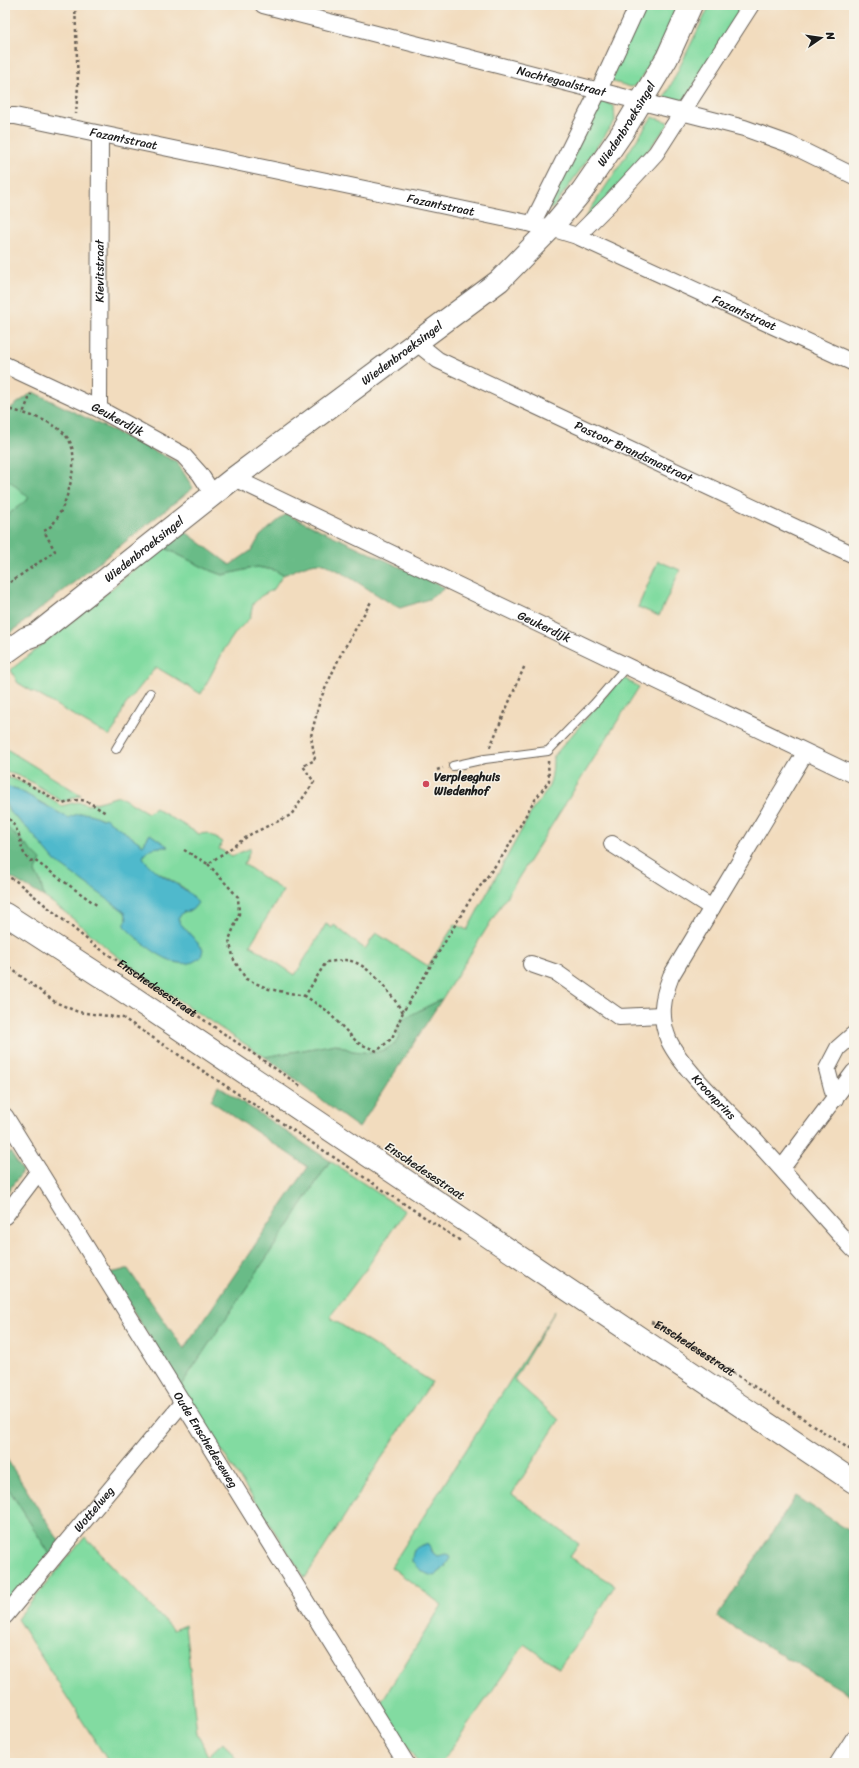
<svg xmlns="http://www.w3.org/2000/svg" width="859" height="1768" font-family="Sriracha,sans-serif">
<rect width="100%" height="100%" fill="#f7f3e8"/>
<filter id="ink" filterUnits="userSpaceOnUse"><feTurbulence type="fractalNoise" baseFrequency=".025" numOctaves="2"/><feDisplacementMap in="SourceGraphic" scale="8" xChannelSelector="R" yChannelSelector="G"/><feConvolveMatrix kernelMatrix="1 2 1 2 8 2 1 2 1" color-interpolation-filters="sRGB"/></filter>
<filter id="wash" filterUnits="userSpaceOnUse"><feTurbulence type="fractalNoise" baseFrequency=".012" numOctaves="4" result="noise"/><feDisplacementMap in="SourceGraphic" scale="16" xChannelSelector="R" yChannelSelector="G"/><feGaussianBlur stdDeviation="0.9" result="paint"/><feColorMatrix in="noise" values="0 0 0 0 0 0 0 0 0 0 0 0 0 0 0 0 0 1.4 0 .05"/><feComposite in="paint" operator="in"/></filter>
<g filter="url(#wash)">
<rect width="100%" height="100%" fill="#f2dcbe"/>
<g fill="#82dba1" stroke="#4f7c5e" fill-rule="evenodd">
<path d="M641,5H681L671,27L637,85L631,87L607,80Z"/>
<path d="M710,5H749L682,103L667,99L665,97Z"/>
<path d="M601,101H605L614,107L615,121L553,208L547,209Z"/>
<path d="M652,117L668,122V125L609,199L584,219Z"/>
<path d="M5,480L11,482L30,498L5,517Z"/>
<path d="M161,546L207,569L223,575L257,567L274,570L283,575L274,589L261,596L253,604L250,618L236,632L225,648L201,694L156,667L124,707L117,725L109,736L18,683L11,670L13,668L94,604Z"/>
<path d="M658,561L680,570L659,616L638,607Z"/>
<path d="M622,677L639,687L442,999L420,1010L397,1029L399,1037L394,1044L385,1050L371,1053L352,1051L336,1044L265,1057C217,1026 168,994 122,960C95,940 72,915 44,897L40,881L35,872L41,860L5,825V803L10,812L29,830L102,894L125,912L127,919L203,949L180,923L178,919L183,912L192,910L197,903L194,898L184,888L147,866L143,857C148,846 158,847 168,847L150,834L143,845L105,819H103C89,813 82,812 68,818L17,789L5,786V777C25,781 45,794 62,806C73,803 77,800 88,805L119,796L148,813L155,808L199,834L208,833L222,842L219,849L232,856L251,848L244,864L283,891L250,945L295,975L326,924L332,928L334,925L365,949L376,933L428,966L455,924L467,930L533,809C549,790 553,782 553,757Z"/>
<path d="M5,748L81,795L63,802C45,791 27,776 5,772Z"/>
<path d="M330,1161L405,1211L366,1269L331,1315L332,1319L432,1382L415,1406L305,1578L180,1387L291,1221Z"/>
<path d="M555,1311L514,1380L559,1420L512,1494L579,1544L570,1557L615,1585L590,1626L559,1668L525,1644L441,1763H418L380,1704L442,1605L391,1567ZM431,1547L433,1553L437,1557L439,1556L446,1566L437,1574L413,1551Z"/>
<path d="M5,1483L51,1556L5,1611Z"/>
<path d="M85,1537L173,1630L185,1625L197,1733L208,1756L223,1742L239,1763H107L108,1761L17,1619Z"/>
</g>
<g fill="#69bb87" stroke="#426c52">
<path d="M33,392L177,462L193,488L5,637V517L29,498L11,482L5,480V412Z"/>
<path d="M286,514L445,588L429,599L400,608C383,601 332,562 318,563C305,564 295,571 283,575L274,570L257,567L223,575L207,569L161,546L183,530L230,565L252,550L260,536Z"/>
<path d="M5,825L41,860L35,872L40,881L44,897L5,874Z"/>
<path d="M442,999L359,1128C326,1106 298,1079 265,1057L336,1044L352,1051L371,1053L385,1050L394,1044L399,1037L397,1029L401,1020Z"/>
<path d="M218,1086L330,1161L291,1221L180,1387L110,1273L128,1269L184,1349L308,1167L211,1101Z"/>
<path d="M10,1152L22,1170L20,1175L5,1195V1160Z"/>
<path d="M5,1456L61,1544L51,1556L5,1483Z"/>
<path d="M796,1496L854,1534V1697L717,1617Z"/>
</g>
<g fill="#4fb9cc" stroke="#366a74">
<path d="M5,786L17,789L68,818C83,811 87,812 102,819L105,818L143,845L150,834L169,847C159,847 148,846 143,857C154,878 184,882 198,903L192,910L183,912L178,919L180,923L203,949L201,957C198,959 194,962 190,963C169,968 138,940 124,926L127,919L125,912L55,861L29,830L10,812L5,803Z"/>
<path d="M426,1544L429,1545L433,1553L437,1556L446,1554L449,1555L450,1558L443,1569L434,1576C426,1575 417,1568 412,1562C412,1550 415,1547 426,1544Z"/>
</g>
</g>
<g filter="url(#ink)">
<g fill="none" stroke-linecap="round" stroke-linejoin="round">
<g stroke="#675f55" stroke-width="10">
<g id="lane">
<path d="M116,749L150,693"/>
<path d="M453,766L485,759L548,751L594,704L627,666"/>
</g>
</g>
<g stroke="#675f55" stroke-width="18">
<g id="street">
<path id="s3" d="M263,5L744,128L789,144L854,176"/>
<path id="s4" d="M5,116H15L551,228L577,236L854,363"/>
<path d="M532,224L598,92L638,5"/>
<path d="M577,236L611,202L656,153L751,5"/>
<path id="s5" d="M417,343L438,360L854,555"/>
<path id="s6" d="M5,365L99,409L183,455L200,474L213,494"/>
<path id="s7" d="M99,409L100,134"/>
<path id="s8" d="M234,478L854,775"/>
<path id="s9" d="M805,753L671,976C662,999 659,1017 669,1041C682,1068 722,1105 744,1128C782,1168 817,1210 854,1250"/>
<path d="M612,844L712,908"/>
<path d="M531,964L557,973L619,1017L662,1015"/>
<path d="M835,1099L827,1069L838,1048L854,1034"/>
<path id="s10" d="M5,1116L406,1763"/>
<path d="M782,1168L854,1072"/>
<path d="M5,1216L39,1171"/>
<path id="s11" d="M5,1616L183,1402"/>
<path d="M838,1763L854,1738"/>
</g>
</g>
<g stroke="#675f55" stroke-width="24">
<g id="secondary">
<path id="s12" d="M5,653L26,638L37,634L234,478L499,281L551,228L582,191L622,133L667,58L691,5"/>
<path d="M5,914L122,990L854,1482"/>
</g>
</g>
<g stroke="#675f55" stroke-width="2.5" stroke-dasharray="3 3" stroke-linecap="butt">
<path d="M75,5L78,85L76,114"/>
<path d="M5,411L12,410L23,413"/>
<path d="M5,586L55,551L44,531C46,530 49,528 51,526C66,511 81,459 69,440C59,424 39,418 23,413L31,394"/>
<path d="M490,747L525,665"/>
<path d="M437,770L443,768"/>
<path d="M5,775L14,776L63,804C85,795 87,802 106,813"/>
<path d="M5,814C11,821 16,827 19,835C22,847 21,852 30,861L34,860L98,906"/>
<path d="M184,850L208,864L251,834L291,815L314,782L303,766L315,760L311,736L320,700L340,656L372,600"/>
<path d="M208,864L238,897L239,914L229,940L234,960L246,979L269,989L305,996"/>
<path id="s1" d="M5,875L16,881L90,942L302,1087"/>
<path d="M5,964L55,1002L78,1012L123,1018L462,1242"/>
<path d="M403,1012C390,994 370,962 345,960C339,960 332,962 326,962L305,996L326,1010L358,1043L377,1051L392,1038L403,1012L470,900L506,851L532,804L549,781L548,761"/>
<path id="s2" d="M651,1322L665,1328L854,1452"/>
</g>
<use href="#lane" stroke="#fff" stroke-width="8"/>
<use href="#street" stroke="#fff" stroke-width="16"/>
<use href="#secondary" stroke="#fff" stroke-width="22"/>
</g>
</g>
<circle fill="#d1495b" stroke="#f7f3e8" stroke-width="1.5" cx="426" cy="784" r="4"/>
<g text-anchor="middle" stroke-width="3" stroke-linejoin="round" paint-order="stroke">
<g font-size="12" fill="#1c1c1c" stroke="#f7f3e8">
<text dy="4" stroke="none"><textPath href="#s3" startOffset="308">Nachtegaalstraat</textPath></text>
<text dy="4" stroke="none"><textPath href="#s12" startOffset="822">Wiedenbroeksingel</textPath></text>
<text dy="4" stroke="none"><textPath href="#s4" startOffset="121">Fazantstraat</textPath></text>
<text dy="4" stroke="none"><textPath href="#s4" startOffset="445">Fazantstraat</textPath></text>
<text dy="4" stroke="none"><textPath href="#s7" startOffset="138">Kievitstraat</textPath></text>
<text dy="4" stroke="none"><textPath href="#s4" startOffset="769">Fazantstraat</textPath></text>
<text dy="4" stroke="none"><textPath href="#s12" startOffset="498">Wiedenbroeksingel</textPath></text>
<text dy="4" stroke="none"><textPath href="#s6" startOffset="125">Geukerdijk</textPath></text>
<text dy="4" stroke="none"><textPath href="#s5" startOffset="243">Pastoor Brandsmastraat</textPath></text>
<text dy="4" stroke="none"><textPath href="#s12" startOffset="174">Wiedenbroeksingel</textPath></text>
<text dy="4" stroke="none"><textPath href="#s8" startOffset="344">Geukerdijk</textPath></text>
<text dy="4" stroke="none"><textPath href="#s1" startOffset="190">Enschedesestraat</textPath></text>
<text dy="4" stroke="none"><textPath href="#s9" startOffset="399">Kroonprins</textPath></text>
<text transform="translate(425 1171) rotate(34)" y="4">Enschedesestraat</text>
<text dy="4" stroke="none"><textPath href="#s2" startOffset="51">Enschedesestraat</textPath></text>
<text dy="4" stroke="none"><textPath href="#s10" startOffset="381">Oude Enschedeseweg</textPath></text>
<text dy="4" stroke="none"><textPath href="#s11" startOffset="139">Wottelweg</textPath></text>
</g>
<g font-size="12" font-weight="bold" fill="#1c1c1c" stroke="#f7f3e8" text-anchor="start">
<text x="434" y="781">Verpleeghuis<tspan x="434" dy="14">Wiedenhof</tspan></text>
</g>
</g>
<rect width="859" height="1768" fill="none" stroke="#f7f3e8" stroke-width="20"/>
<g transform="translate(821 38) rotate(77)" stroke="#f7f3e8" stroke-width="3" paint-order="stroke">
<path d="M0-3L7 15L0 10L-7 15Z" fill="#1c1c1c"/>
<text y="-6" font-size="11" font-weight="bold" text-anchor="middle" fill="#1c1c1c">N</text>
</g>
</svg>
